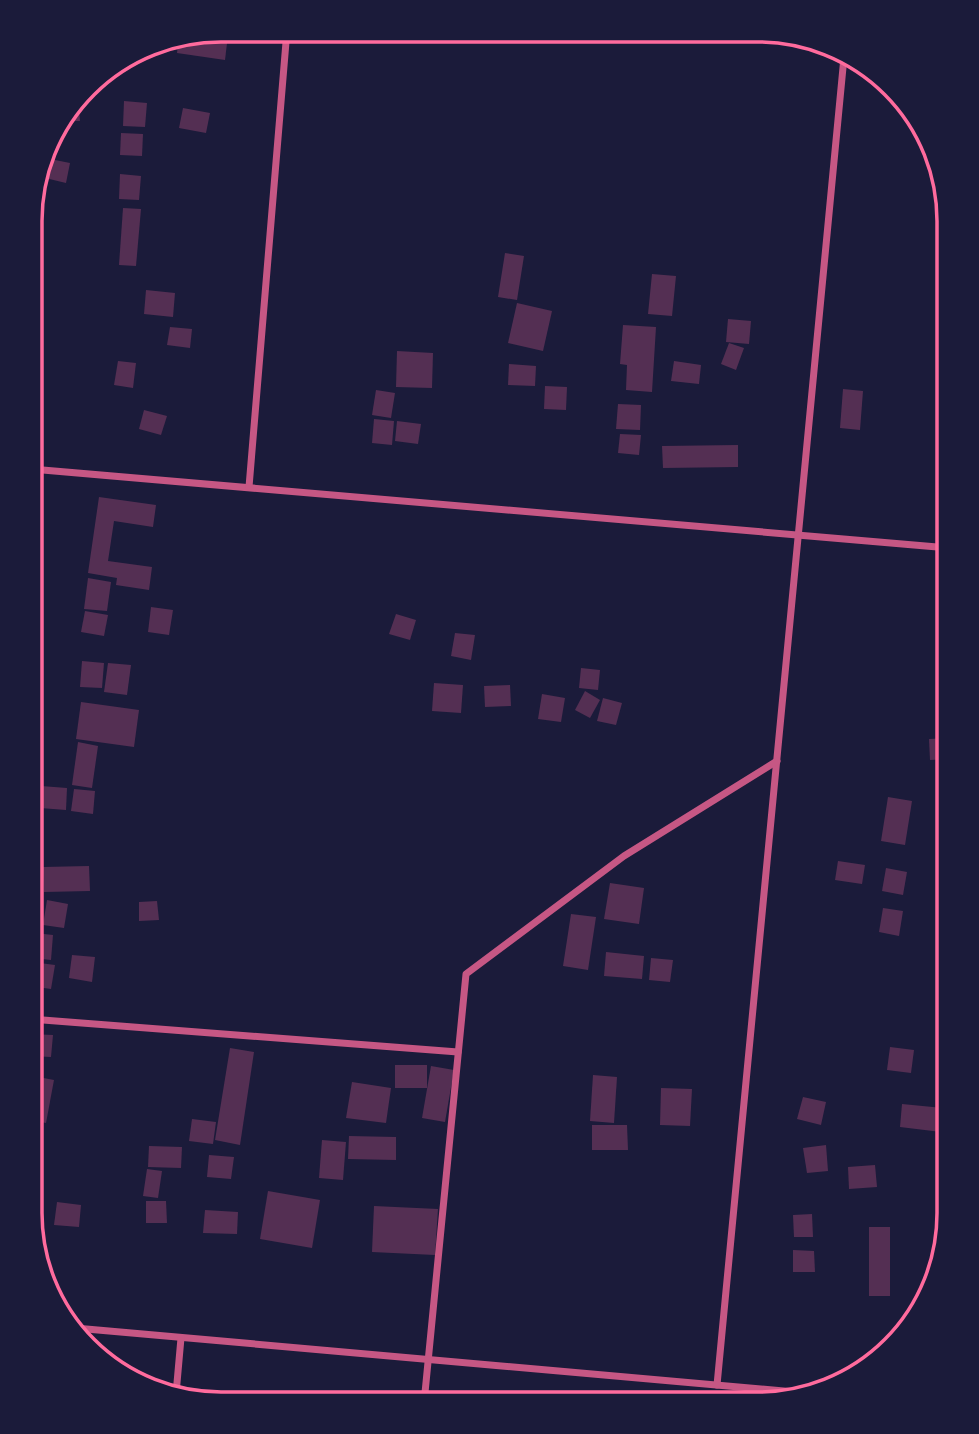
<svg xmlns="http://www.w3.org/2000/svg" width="979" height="1434" font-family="'Nunito Sans',sans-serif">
<rect width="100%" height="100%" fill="#1b1b3a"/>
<g fill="#542f53">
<path d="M205,32L228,35L225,60L177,53L179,37Z"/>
<path d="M78,98L80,121H59L64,115Z"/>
<path d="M124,101L147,103L145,127L123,126Z"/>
<path d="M183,108L210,113L206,133L179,128Z"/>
<path d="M121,133L143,134L142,156L120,155Z"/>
<path d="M45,158L70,163L66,183L41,177Z"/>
<path d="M120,174L141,176L139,200L119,199Z"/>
<path d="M123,208L141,209L136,266L119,265Z"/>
<path d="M505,253L524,256L517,300L498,297Z"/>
<path d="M652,274L676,276L672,316L648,314Z"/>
<path d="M146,290L175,293L173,317L144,314Z"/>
<path d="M517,303L552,311L543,351L508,343Z"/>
<path d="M728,319L751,321L749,344L726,342Z"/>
<path d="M623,325L656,327L652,392L626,390L627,365L620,364Z"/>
<path d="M170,327L192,329L190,348L167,345Z"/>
<path d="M729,343L744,348L736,370L721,364Z"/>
<path d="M397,351L433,353L432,388L396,387Z"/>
<path d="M118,361L136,363L133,388L114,385Z"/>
<path d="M674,361L701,365L699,384L671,381Z"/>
<path d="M509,364L536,366L535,386L508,385Z"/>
<path d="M545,386L567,387L566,410L544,409Z"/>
<path d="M843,389L863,391L860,430L840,428Z"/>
<path d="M376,390L395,393L391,418L372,415Z"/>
<path d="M618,404L641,405L640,430L616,429Z"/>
<path d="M144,410L167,416L161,435L139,429Z"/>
<path d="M374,419L394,421L392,445L372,443Z"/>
<path d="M397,421L421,424L418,444L395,441Z"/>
<path d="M620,434L641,435L639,455L618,453Z"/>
<path d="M738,445V467L663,468L662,446Z"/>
<path d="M99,497L156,505L153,527L114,521L108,561L152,567L149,590L116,585L117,578L88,573Z"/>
<path d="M88,578L111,582L107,611L84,609Z"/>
<path d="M151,607L173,610L169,635L148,632Z"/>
<path d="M85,611L108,615L104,636L81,632Z"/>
<path d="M396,614L416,620L410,640L389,634Z"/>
<path d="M455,633L475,635L471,660L451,656Z"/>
<path d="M82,661L104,663L102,688L80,687Z"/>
<path d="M108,663L131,665L127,695L104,692Z"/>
<path d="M581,668L600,670L598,690L579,688Z"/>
<path d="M434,683L463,685L461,713L432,711Z"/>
<path d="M510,685L511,706L485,707L484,686Z"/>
<path d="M585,691L600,700L590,718L575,710Z"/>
<path d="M542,694L565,698L561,722L538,719Z"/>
<path d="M603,698L622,703L616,725L597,721Z"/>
<path d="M81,702L139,710L134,747L76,739Z"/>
<path d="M949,738V759L930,760L929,739Z"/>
<path d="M78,742L98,746L92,788L72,785Z"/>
<path d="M41,786L67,788L66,810L40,808Z"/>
<path d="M74,789L95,791L93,814L71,811Z"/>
<path d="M888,797L912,801L905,845L881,841Z"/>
<path d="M838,861L865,865L862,884L835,880Z"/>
<path d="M89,866L90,891L44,892L43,867Z"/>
<path d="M886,868L907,872L903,895L882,891Z"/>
<path d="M610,883L644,888L639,924L604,919Z"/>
<path d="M47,900L68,904L64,928L43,925Z"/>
<path d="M157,901L159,920L139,921V902Z"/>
<path d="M883,908L903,911L899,936L879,932Z"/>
<path d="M571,914L596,917L588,970L563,966Z"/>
<path d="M35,933L53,935L51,960L32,958Z"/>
<path d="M606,952L644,956L642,979L604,976Z"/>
<path d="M72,955L95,957L92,982L69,978Z"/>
<path d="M651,958L673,960L670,982L649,980Z"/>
<path d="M32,962L55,965L51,989L30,986Z"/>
<path d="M30,1034L53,1035L51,1057L30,1056Z"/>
<path d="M890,1047L914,1050L911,1073L887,1070Z"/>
<path d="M230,1048L254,1052L240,1145L215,1140Z"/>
<rect x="395" y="1065" width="32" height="23"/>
<path d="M431,1066L454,1070L445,1122L422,1118Z"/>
<path d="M593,1075L617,1077L614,1123L590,1121Z"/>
<path d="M33,1076L54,1080L46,1123L30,1120V1097Z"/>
<path d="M352,1082L391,1088L386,1123L346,1118Z"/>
<path d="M661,1088L692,1089L690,1126L660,1125Z"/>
<path d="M803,1097L826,1102L821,1125L797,1119Z"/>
<path d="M902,1104L943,1108L941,1132L900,1127Z"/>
<path d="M192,1119L216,1122L213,1144L189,1141Z"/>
<path d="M592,1125H627L628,1150H592Z"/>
<path d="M349,1136L396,1137V1160L348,1159Z"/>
<path d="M322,1140L346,1142L343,1180L319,1178Z"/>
<path d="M826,1145L828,1171L807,1173L803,1148Z"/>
<path d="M149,1146L182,1147L181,1168L148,1167Z"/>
<path d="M209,1155L234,1157L231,1179L207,1177Z"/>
<path d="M875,1165L877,1187L849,1189L848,1167Z"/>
<path d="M147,1169L162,1171L158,1198L143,1196Z"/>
<path d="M268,1191L320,1200L312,1248L260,1239Z"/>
<path d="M146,1201H166L167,1223H146Z"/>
<path d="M57,1202L81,1205L79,1227L54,1225Z"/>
<path d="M374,1206L438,1209L435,1255L372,1252Z"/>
<path d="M205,1210L238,1212L237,1234L203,1233Z"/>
<path d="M812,1214L813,1237H794L793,1215Z"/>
<rect x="869" y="1227" width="21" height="69"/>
<path d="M793,1250L814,1251L815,1272H793Z"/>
<path d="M180,1387L202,1389L201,1403H196L179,1396Z"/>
</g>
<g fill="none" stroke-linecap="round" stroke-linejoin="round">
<g stroke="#c65784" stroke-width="7">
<path d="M31,469L949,548"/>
<path d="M249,487L287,30"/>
<path d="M30,1019L458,1052"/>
<path d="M75,1328L806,1393"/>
<path d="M717,1385L844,57"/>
<path d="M176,1394L181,1338"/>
<path d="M424,1403L466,974L624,856L777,761"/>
</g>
</g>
<path d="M0 0H979V1434H0ZM221 42H758A179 179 0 0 1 937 221V1213A179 179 0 0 1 758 1392H221A179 179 0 0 1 42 1213V221A179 179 0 0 1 221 42Z" fill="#1b1b3a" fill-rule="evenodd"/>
<path fill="none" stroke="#ff6b9d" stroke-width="3.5" d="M221 42H758A179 179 0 0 1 937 221V1213A179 179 0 0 1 758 1392H221A179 179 0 0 1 42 1213V221A179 179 0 0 1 221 42Z"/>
</svg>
